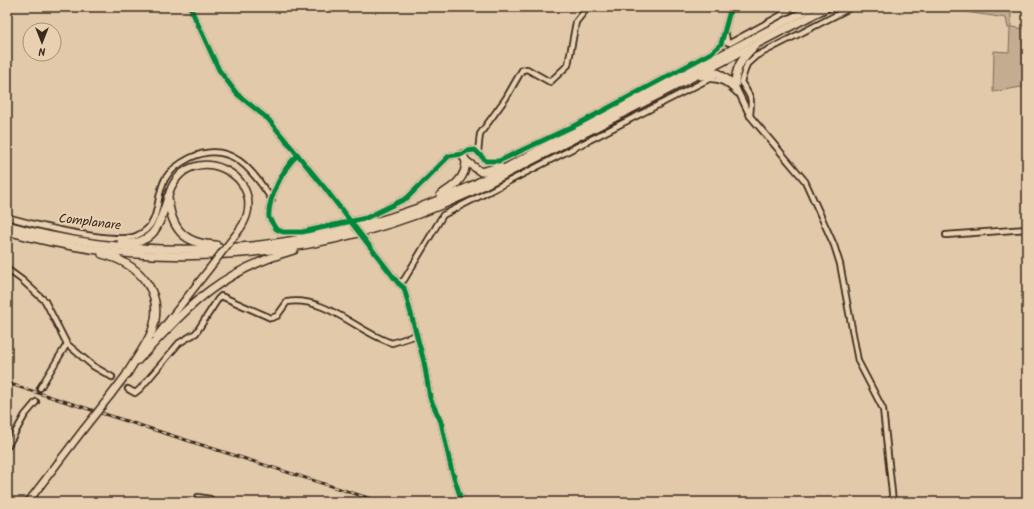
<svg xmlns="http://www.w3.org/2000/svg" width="1034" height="509" font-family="Kalam,sans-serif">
<rect width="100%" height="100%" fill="#e1c9aa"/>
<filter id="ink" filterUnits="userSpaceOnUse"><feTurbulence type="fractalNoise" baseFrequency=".025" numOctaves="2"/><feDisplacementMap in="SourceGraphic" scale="8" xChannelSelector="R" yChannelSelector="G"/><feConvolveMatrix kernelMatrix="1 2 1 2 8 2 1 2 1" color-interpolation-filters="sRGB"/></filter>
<g filter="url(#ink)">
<path fill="#c3ac90" stroke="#7f6b57" d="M966,7H1011V27L1027,29V86L993,92L994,51L1009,52L1010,28H1008L1006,18L966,12Z"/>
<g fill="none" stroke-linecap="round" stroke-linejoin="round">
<path stroke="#c0a98e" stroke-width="4.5" stroke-dasharray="4.5 2" stroke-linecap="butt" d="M112,377L128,389"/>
<g stroke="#3b2a1e" stroke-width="8">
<g id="minor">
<path d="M190,7L219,70L237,94L268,119L324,187"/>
<path d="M726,35L727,42L730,43L796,7"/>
<path d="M735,85L750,116L805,181L834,245L840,264L858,361L883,409L893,502"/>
<path d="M750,116C752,96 752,99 741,82L747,64L756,56L852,7"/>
<path d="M478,152L480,134L506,98L522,70L527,69L550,82L568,65L576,22L588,7"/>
<path d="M298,155C284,166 267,200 269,218L276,229L283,232H302L366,218L407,198L449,156L462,154L467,151L475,150L486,161H499L580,123L711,53L721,44L731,7"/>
<path d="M7,217C32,224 113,245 136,236C163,225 154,199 165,179C171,169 180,163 190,158C230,139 253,170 272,200"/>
<path d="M946,235L1027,229"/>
<path d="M385,266L398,283L404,288L424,362L430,398L441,422L451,468L462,502"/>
<path d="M7,269L22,280L45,301L67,344L93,366L112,377"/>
<path d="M398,283L404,280L443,215L709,79C721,78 728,84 737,93"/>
<path d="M40,388L67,344"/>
<path d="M128,389L135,393L140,389L179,343L196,333L218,299L221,296L271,318L277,316L287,302C327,296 358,333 392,343L417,335"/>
<path d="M7,447L25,415L36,402"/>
<path d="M198,497L210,499L214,502"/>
</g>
</g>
<g stroke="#3b2a1e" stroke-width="9">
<g id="secondary">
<path d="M168,197C185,133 276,176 240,229"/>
<path d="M156,337L209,269"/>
<path d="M110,396L129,371"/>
<path d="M28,502L83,430"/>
</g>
</g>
<g stroke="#3b2a1e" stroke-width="10">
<g id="trunk">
<path d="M701,76L718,73L735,85"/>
<path d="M735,85C735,68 742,58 754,47"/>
<path d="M462,154L466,161L481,172L500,167"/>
<path d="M440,195C454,187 466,178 466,161"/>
<path d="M168,197C171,228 183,244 216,245"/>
<path d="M7,225C160,268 327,253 471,186L813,7"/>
<path d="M7,231C159,275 328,259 471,192L828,7"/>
<path d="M121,243C154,245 158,227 167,201"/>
<path d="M102,254C138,263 166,292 152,331C146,346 135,360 127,374"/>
<path d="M138,360C190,305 218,272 294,250"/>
</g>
</g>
<use href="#minor" stroke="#e8d0b0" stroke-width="4.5"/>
<use href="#secondary" stroke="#e8d0b0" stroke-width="6"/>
<use href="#trunk" stroke="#e8d0b0" stroke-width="7"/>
<g stroke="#3b2a1e" stroke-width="3">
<path id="rail" d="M7,383L381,502"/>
</g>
<use href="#rail" stroke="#e8d0b0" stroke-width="1.5" stroke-dasharray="4.5" stroke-linecap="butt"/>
<g stroke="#3b2a1e" stroke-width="8" stroke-linecap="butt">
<path id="minor-bridge" d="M324,187L385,266"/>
</g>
<g stroke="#3b2a1e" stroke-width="9" stroke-linecap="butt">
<g id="secondary-bridge">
<path d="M209,269L240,229"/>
<path d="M83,430L110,396"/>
</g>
</g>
<use href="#minor-bridge" stroke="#e8d0b0" stroke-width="4.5"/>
<use href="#secondary-bridge" stroke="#e8d0b0" stroke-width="6"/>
<g stroke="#e8d0b0" stroke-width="8">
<g id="cycleway">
<path d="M190,7L219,70L237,94L268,119L324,187L398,283L404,288L424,362L430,398L441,422L451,468L462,502"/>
<path d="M298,155C284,166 267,200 269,218L276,229L283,232H302L366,218L407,198L449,156L462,154L467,151L475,150L486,161H499L580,123L711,53L721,44L731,7"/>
</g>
</g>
<use href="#cycleway" stroke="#00873e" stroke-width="5"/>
</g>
</g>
<g text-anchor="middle" stroke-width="4" stroke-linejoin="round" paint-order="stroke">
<g font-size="13" fill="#3b2a1e" stroke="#e8d0b0">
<text transform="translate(90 221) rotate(7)" y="5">Complanare</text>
</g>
</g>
<rect width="1034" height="509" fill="none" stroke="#e8d0b0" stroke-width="24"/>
<rect x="12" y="12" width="1010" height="485" fill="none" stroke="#3b2a1e" stroke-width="1.5" filter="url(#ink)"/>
<g transform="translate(42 42) rotate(180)"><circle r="19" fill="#e8d0b0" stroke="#a38e76"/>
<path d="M0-3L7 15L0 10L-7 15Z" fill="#3b2a1e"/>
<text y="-6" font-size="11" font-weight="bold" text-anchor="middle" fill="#3b2a1e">N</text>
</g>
</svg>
